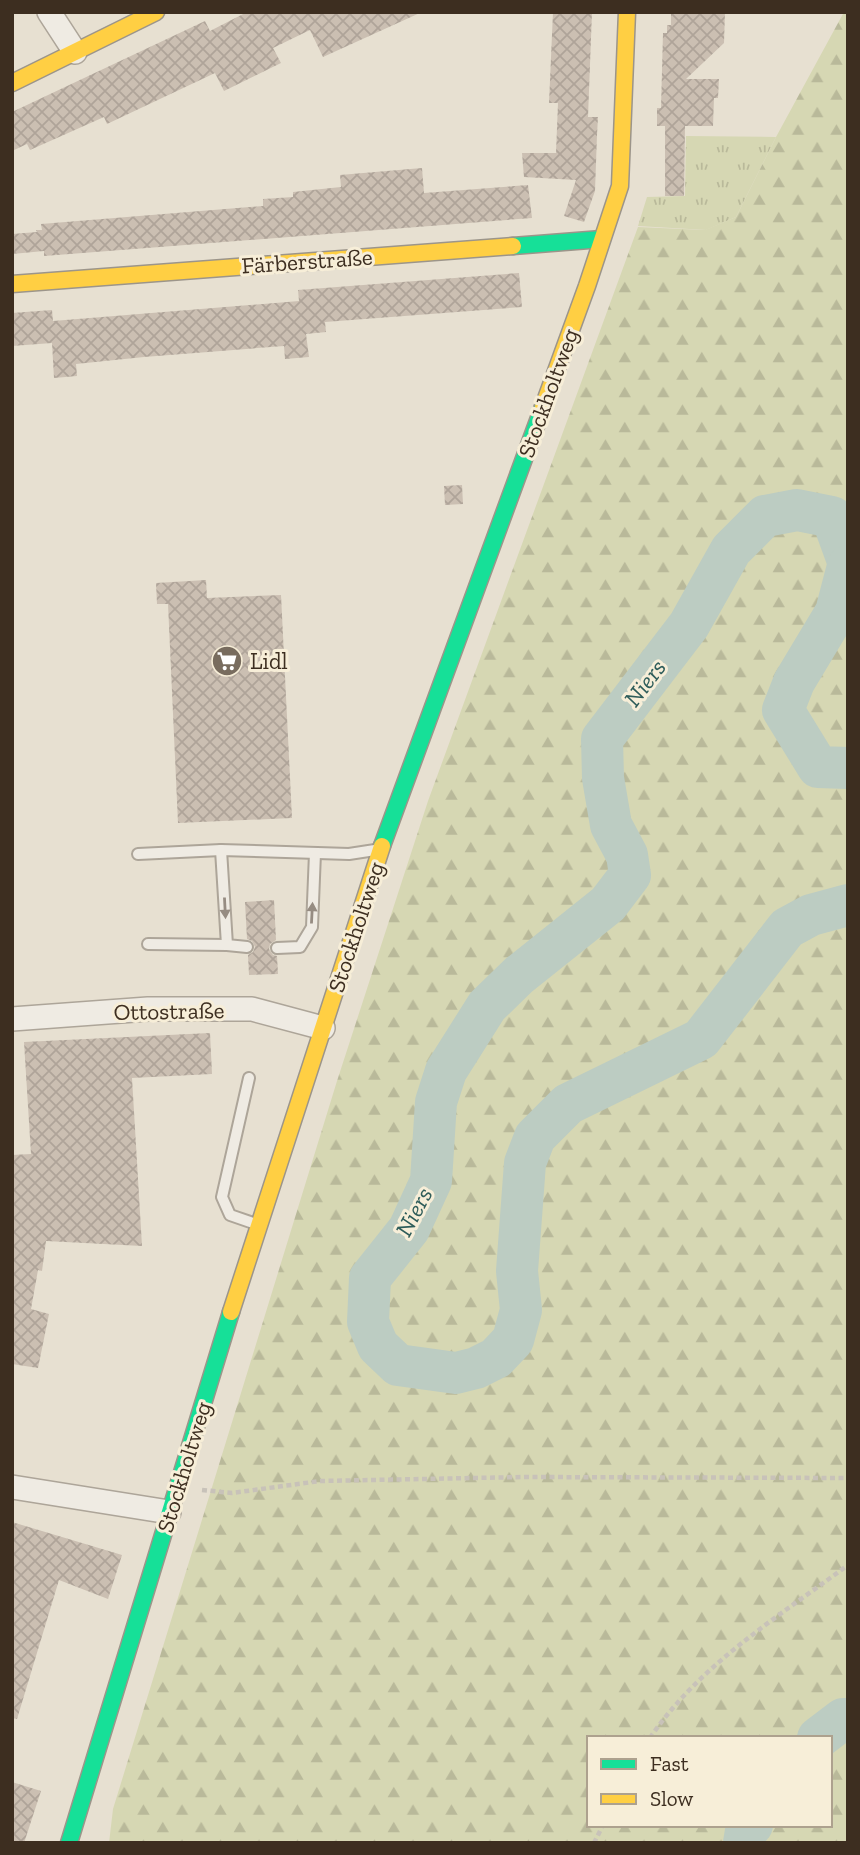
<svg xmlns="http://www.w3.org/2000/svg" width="860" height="1855" font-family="'Zilla Slab',serif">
<defs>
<pattern id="grass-tufts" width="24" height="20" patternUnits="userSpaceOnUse" patternTransform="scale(1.75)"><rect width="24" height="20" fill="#d6d7b3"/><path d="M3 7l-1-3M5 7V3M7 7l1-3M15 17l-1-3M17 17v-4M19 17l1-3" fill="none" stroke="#b9b99a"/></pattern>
<pattern id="forest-firs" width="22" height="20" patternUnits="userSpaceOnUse" patternTransform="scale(1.75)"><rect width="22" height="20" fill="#d6d7b3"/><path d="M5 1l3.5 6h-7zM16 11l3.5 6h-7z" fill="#b9b99a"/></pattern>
<pattern id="building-cross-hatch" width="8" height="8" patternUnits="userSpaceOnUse" patternTransform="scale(1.75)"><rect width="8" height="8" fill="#cbbfb2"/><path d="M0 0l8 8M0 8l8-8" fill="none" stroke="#afa499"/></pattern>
</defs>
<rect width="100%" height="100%" fill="#e7e0d1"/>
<path fill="url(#grass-tufts)" d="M686,136L776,137L736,217L706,230L638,226L647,197L685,196Z"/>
<path fill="url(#forest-firs)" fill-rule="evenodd" d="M844,12H848V1843H109L113,1809L337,1081L428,801L638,227L705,230L736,217L776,137ZM589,1738H830V1825H589Z"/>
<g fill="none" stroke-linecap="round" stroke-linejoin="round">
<g stroke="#bcccc2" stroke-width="42">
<path d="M848,561L832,517L797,510L765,516L731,550L689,625L602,739L603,778L611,825L627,855L630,875L608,904L519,975L487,1006L446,1071L436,1102L431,1181L409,1229L370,1278L368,1322L378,1346L398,1365L456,1373L476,1368L496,1358L513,1340L521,1310L517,1271L525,1163L535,1137L568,1104L701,1039L787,928L811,915L848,905"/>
<path d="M848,566L836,612L794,682L783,710L818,767L848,768"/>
<path d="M818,1738L843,1719H848"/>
<path d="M744,1843L746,1831L752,1825"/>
</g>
</g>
<g fill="url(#building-cross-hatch)">
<path d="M247,12H422L323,57L310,30L273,48L281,63L224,91L215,73L107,124L104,117L30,150L27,144L12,151V112L205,21L210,31Z"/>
<path d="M553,12H592L588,117H598L597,135L595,191L584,222L564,216L576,180L524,177L522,153H556L558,103H549Z"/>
<path d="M671,12H725L724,43L686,79H719L718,98H714L713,126H685L684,196H665V126H657V108H661L663,33H667V25H671Z"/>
<path d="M422,168L424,193L528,185L532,218L44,256V251L12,254V234L37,232L36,230H42L41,224L263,206V199L293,197V192L341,187L340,175Z"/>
<path d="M519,273L522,307L325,322L326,332L306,334L309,357L285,359L284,346L144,357L76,364L77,376L54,378L52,343L12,346V313L52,310L53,321L299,301L298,290Z"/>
<path d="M462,485L463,504L445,505L444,486Z"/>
<path d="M206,580L207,598L281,595L292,818L178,823L168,604H157L156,583Z"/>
<path d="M274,900L276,940L270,944L269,949L273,955L277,956L278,974L249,975L248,955L253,952L255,947L252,941L247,939L245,902Z"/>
<path d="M210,1033L212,1074L132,1078L142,1246L46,1241L42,1271L38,1270L31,1309L49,1314L38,1368L12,1364V1155L31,1154L24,1042Z"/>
<path d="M12,1522L122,1555L108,1599L59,1580L17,1719L12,1718Z"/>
<path d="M12,1782L41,1791L24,1843H12Z"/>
</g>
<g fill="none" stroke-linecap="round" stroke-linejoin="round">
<g stroke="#ada599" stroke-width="14">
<g id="lane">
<path d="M221,850L227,945L247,947"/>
<path d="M138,854L221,850L349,854L375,850"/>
<path d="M148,944L227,945"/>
<path d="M277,948L300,947L312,927L315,853"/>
<path d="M249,1078L222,1197L230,1215L256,1224"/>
</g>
</g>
<g stroke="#ada599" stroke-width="26">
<g id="street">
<path d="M49,12L75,52"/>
<path d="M12,1019L148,1009H252L323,1028"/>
<path d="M12,1487L169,1512"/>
</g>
</g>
<g stroke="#9c958a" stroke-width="19">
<g id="fast">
<path d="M513,246L602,239"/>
<path d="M382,846L543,407"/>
<path d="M69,1843L231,1312"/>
</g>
</g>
<g stroke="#9c958a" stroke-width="19">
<g id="slow">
<path d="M12,83L156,12"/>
<path d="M12,284L513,246"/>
<path d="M543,407L587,286L620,186L627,12"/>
<path d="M231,1312L382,846"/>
</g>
</g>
<g stroke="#c8c2b9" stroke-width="4.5" stroke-dasharray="5 3.5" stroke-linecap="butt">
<path d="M202,1490L232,1493L320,1481L524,1477L848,1478"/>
<path d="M650,1738C699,1665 778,1617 848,1565"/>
<path d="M594,1843L603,1825"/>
</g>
<use href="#lane" stroke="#efebe3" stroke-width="10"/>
<use href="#street" stroke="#efebe3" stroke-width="23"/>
<use href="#fast" stroke="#16e098" stroke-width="16"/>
<use href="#slow" stroke="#ffcf43" stroke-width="16"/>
</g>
<defs><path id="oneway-solid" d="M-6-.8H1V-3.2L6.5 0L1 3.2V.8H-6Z" transform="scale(1.75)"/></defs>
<g fill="#968c82">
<use href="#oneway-solid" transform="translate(225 908) rotate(87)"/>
<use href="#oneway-solid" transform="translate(312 913) rotate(-87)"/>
</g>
<defs>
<g id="supermarket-disc" transform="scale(1.575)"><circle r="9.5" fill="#786c5e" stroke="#f7eed8"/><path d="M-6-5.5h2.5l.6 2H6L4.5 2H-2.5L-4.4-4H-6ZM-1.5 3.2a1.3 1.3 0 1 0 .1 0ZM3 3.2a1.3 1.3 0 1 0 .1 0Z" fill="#fff"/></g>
</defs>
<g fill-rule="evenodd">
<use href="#supermarket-disc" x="227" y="661"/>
</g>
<g text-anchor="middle" stroke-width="6" stroke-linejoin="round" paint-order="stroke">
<g font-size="23" fill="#3d2e20" stroke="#f7eed8">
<text transform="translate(307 261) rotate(-4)" y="8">Färberstraße</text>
<text transform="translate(548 393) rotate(-70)" y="8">Stockholtweg</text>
<text transform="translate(356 927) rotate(-72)" y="8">Stockholtweg</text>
<text transform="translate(169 1011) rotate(-1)" y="8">Ottostraße</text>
<text transform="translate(184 1467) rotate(-73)" y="8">Stockholtweg</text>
</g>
<g font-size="23" fill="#3d2e20" stroke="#f7eed8" text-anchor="start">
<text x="250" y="669">Lidl</text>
</g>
<g font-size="24" font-style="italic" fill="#2f5d5a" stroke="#f7eed8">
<text transform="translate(645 683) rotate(-53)" y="8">Niers</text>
<text transform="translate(414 1212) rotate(-62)" y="8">Niers</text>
</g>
</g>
<rect width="860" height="1855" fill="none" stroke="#3d2e20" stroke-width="28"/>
<rect x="587" y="1736" width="245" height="91" fill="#f7eed8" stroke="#ada18e" stroke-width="2"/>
<rect x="601" y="1759" width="35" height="10" fill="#16e098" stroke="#ada18e" stroke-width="2"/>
<text x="650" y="1771" font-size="21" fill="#3d2e20">Fast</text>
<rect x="601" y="1794" width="35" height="10" fill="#ffcf43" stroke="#ada18e" stroke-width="2"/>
<text x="650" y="1806" font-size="21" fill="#3d2e20">Slow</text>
</svg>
